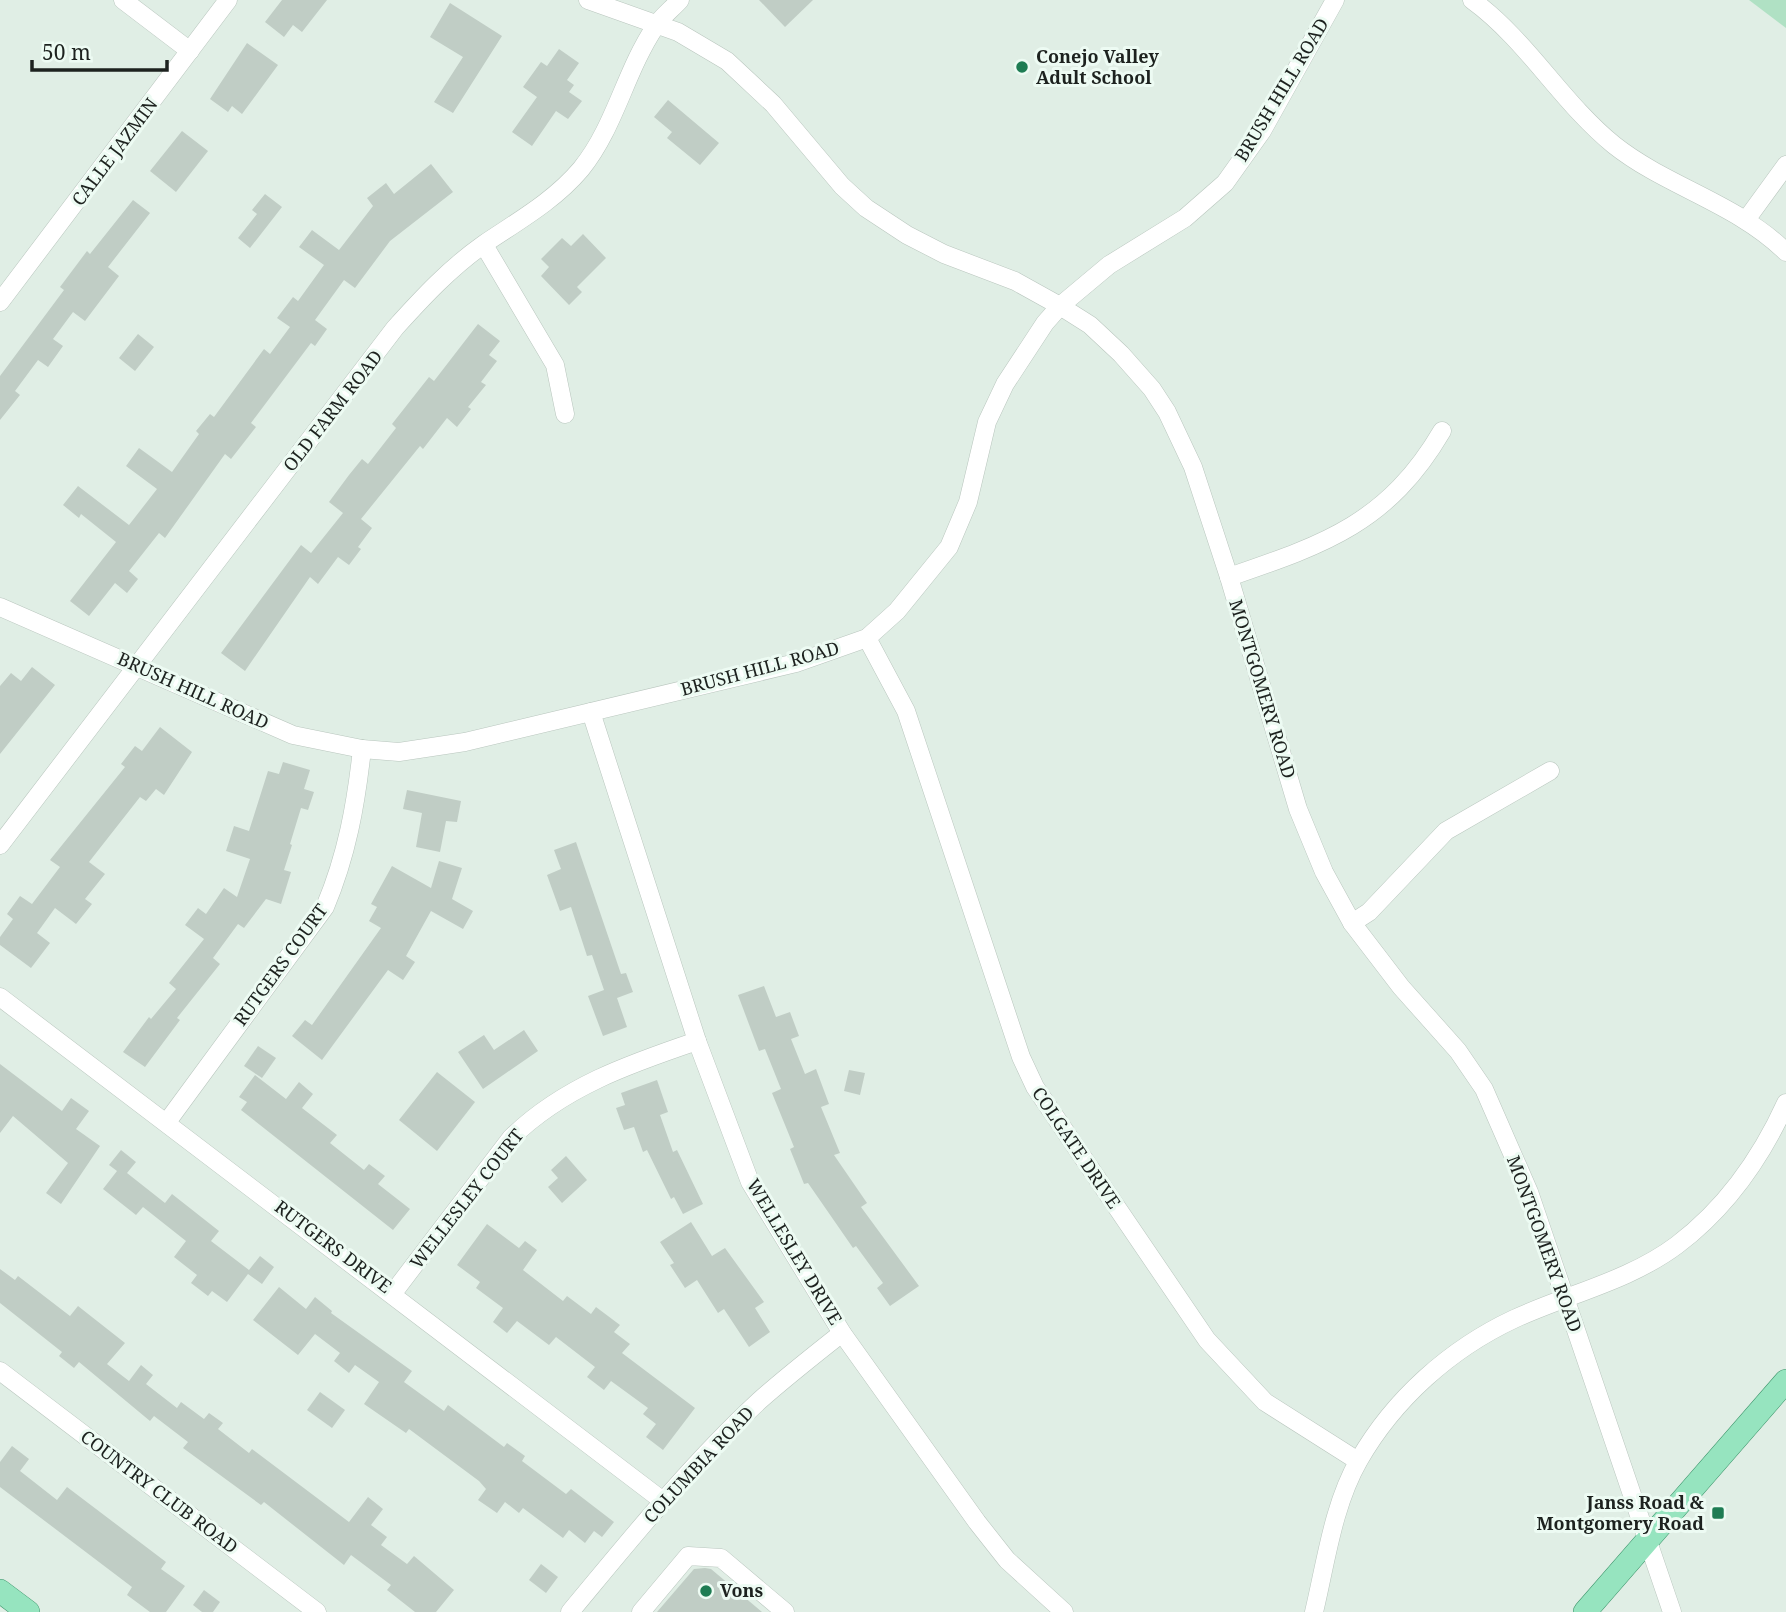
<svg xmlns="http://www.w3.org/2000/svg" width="1786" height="1612" font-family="'Noto Serif',serif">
<rect width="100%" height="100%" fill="#e0eee5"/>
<path fill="#b0e1c4" d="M1749,0H1786V28Z"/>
<g fill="#c0cdc5">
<path d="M282,0H327L302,32L293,25L284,37L265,22Z"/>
<path d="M759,0H813L785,27Z"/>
<path d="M450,3L502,36L453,113L434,102L463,57L430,37Z"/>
<path d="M247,43L278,65L242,114L232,106L228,112L210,99Z"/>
<path d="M559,49L579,63L567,80L574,85L569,92L582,101L568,119L556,111L532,146L512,132L537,97L523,87L541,62L547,66Z"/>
<path d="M668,100L719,143L700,165L667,138L672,132L654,117Z"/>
<path d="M182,131L208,151L176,192L150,171Z"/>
<path d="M431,164L453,192L390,241L355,288L344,280L315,320L327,329L315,346L311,343L251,423L256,427L231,459L225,454L165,538L159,533L129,571L138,579L127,593L115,583L89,616L70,601L116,542L81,514L79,518L63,505L78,486L129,525L157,489L126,466L139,448L172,472L199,434L196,431L210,414L214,417L264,349L270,354L290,327L277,318L293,297L298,301L324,265L299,247L312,230L339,250L373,206L367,198L386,183L394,194Z"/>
<path d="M265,194L282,207L250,248L238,238L257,214L252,210Z"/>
<path d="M133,200L150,213L108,267L119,276L85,321L73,312L53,339L63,346L48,367L38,360L15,391L20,395L0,420V376L64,290L60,287L87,251L90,254Z"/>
<path d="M583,234L606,258L577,287L582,292L569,305L541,276L549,267L541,259L562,238L571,246Z"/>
<path d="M478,324L500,341L489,355L497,361L481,382L486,385L468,407L471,409L457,427L447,418L423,449L420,446L361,519L372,528L358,547L361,549L349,565L338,557L318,584L310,577L245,671L221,653L301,545L311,553L343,513L329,502L349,475L362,459L368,464L396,428L392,424L429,377L434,381Z"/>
<path d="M138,334L154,347L135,371L119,358Z"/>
<path d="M32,667L55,685L0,754V686L11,673L21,681Z"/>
<path d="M160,727L192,752L164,795L156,789L146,801L140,797L89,862L105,874L85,899L92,904L76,924L55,908L37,933L50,943L31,968L0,945V937L13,919L7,914L20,896L32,904L60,867L50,860L125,767L121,764L135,746L142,751Z"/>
<path d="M283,762L310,770L304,789L314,792L308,810L301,808L290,844L292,845L284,870L291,872L281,904L266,899L244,928L238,924L213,958L220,964L177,1018L180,1020L145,1067L123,1052L149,1017L151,1019L176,989L169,983L204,939L185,925L198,908L206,914L224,888L237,897L250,859L226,851L234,826L249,831L268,771L279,774Z"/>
<path d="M407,790L461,801L457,822L446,821L440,852L416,847L422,813L403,809Z"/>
<path d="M576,842L621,974L626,973L633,992L617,998L627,1027L603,1036L588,996L604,990L592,955L587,956L571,907L560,911L547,875L561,869L554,850Z"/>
<path d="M439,861L462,868L452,899L473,911L463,929L431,911L406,956L415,962L403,980L388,970L322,1060L292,1036L305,1020L312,1025L381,928L369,921L377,907L371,904L392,866L431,888Z"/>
<path d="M764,986L776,1017L790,1012L799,1036L791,1039L805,1074L816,1069L829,1104L821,1107L840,1153L834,1155L867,1203L861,1207L919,1286L890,1306L877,1288L883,1283L856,1246L853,1248L808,1183L804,1184L790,1149L794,1147L772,1093L781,1089L765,1049L759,1051L738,995Z"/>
<path d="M524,1030L538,1051L483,1089L458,1052L484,1035L494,1050Z"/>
<path d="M258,1046L276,1058L262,1078L244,1066Z"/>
<path d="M0,1064L62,1111L71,1098L89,1111L76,1129L100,1146L61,1204L46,1193L68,1163L13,1116L0,1133Z"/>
<path d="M849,1070L865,1073L860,1095L844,1091Z"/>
<path d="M437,1072L475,1102L437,1151L399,1120Z"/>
<path d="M255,1075L286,1099L299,1082L313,1094L302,1108L337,1135L330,1143L364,1170L369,1164L385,1176L378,1184L410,1209L393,1230L241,1110L247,1102L239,1097Z"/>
<path d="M657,1080L668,1112L660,1115L673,1152L677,1150L703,1204L683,1214L674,1197L671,1199L647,1150L643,1152L634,1127L624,1130L616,1108L625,1105L621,1093Z"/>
<path d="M121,1150L136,1162L127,1173L165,1203L172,1194L219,1231L211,1241L249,1270L260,1256L274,1267L262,1284L248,1274L227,1302L212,1291L208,1296L191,1283L197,1275L174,1257L186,1241L143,1207L136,1215L103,1189L117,1171L109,1165Z"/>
<path d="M566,1156L587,1180L562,1203L548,1187L558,1178L551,1170Z"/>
<path d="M691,1222L712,1256L725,1248L764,1302L755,1308L770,1332L749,1347L724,1309L718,1313L697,1280L685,1288L670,1265L674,1263L660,1242Z"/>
<path d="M487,1224L519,1248L525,1241L537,1250L523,1270L563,1301L567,1296L591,1314L596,1307L620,1325L614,1332L630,1344L622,1353L695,1408L663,1450L646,1437L656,1424L643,1414L648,1408L611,1381L604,1390L587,1377L595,1367L556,1337L549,1345L517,1321L507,1333L493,1322L503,1308L476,1288L480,1282L457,1265Z"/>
<path d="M0,1269L15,1280L18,1276L70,1316L78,1306L125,1343L107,1364L129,1381L141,1365L153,1375L146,1384L177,1408L181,1402L204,1419L209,1413L223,1423L218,1429L249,1453L252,1449L349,1522L368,1497L383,1509L371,1525L387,1537L381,1545L407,1564L414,1556L454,1590L436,1612H415L387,1590L391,1585L351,1555L344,1565L264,1502L261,1505L183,1448L188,1442L154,1416L150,1421L79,1362L74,1368L59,1356L62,1352L0,1303Z"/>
<path d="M279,1287L306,1309L315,1297L332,1311L331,1313L412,1371L404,1382L444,1411L448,1405L504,1447L507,1443L525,1456L522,1461L566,1494L571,1489L614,1522L602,1537L594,1531L585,1543L569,1530L563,1538L523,1508L519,1513L505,1502L497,1513L478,1500L486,1489L479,1481L409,1429L406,1433L364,1404L379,1382L355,1365L349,1373L334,1361L340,1353L315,1334L298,1355L253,1320Z"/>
<path d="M320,1392L345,1410L332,1428L307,1410Z"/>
<path d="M12,1446L29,1459L20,1471L57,1500L67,1487L166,1562L161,1569L185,1586L166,1612H150L127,1595L132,1587L0,1487V1462Z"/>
<path d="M541,1564L558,1577L546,1593L529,1580Z"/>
<path d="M705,1568L711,1569L762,1612H657L694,1569Z"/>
<path d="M204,1590L220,1602L213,1612H202L193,1605Z"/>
</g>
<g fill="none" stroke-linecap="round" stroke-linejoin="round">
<g stroke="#b9c6be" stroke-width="19">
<g id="minor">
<path d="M123,0L190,51"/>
<path d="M588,0L678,32L727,61L773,104L842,186L866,208L907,235L944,254L1015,281L1060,306L1090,325L1121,354L1152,389L1167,412L1193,467L1229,577L1298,809L1324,872L1352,923L1401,987L1458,1051L1484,1089L1529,1192L1672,1612"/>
<path d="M1472,0C1527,40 1561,102 1614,145C1667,187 1736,203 1786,252"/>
<path d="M1746,220L1786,165"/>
<path d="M484,245L555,365L565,414"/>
<path d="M0,302L228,0"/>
<path d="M1229,577C1325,544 1388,523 1442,431"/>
<path d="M0,607L293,735L362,749L399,752L465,742L796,663L867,638L897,611L949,547L968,502L987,422L1005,384L1045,323L1060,306L1109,265L1185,218L1225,183L1262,131L1335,0"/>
<path d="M867,638L906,711L1021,1057L1035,1087L1207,1340L1265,1402L1358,1461"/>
<path d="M591,712L697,1041L750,1182L842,1333L977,1522L1007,1560L1064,1612"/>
<path d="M0,845L395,328C423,297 450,268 484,244C518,221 554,201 581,169C615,127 625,72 655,27C661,17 672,9 680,0"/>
<path d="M1352,923L1369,912L1446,831L1550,771"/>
<path d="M0,997L663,1501"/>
<path d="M167,1122L325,907C347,855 356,804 362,749"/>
<path d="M393,1293L511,1138C563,1087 629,1064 697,1041"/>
<path d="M0,1371L317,1612"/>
<path d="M570,1612C630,1540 690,1465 759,1401C786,1377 814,1355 842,1333"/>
<path d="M641,1612L688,1556L721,1558L785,1612"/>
<path d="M1314,1612C1326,1562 1333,1505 1359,1460C1394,1399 1450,1349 1514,1319C1568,1294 1629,1281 1677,1245C1726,1208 1761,1158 1786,1103"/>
</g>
</g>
<g stroke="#3e946b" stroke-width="24">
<g id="major">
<path d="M0,1591L28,1612"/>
<path d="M1585,1612L1786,1381"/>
</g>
</g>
<use href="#minor" stroke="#fff" stroke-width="18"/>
<use href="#major" stroke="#96e4bf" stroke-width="23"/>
</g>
<g fill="#1e7c53" stroke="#edfbf3" stroke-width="2.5">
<circle cx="1022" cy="67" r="7"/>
<rect x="1711" y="1506" width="14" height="14" rx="3.5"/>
<circle cx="706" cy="1591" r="7"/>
</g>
<g text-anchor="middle" stroke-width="6" stroke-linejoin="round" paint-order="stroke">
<g font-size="18" font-weight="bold" fill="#1d221f" stroke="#edfbf3" text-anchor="start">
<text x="1036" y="63">Conejo Valley<tspan x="1036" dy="21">Adult School</tspan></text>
<text x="1704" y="1509" text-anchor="end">Janss Road &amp;<tspan x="1704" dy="21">Montgomery Road</tspan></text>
<text x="720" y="1597">Vons</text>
</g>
<g font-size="18" fill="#1d221f" stroke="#edfbf3">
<text transform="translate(1282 90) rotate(-59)" y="6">BRUSH HILL ROAD</text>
<text transform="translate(115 152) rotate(-53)" y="6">CALLE JAZMIN</text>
<text transform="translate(333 411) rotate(-52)" y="6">OLD FARM ROAD</text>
<text transform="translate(760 669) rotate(-15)" y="6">BRUSH HILL ROAD</text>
<text transform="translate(1262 689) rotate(73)" y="6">MONTGOMERY ROAD</text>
<text transform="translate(193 691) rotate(24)" y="6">BRUSH HILL ROAD</text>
<text transform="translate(281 965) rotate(-54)" y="6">RUTGERS COURT</text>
<text transform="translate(1076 1148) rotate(56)" y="6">COLGATE DRIVE</text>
<text transform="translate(467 1199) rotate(-52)" y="6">WELLESLEY COURT</text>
<text transform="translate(1544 1244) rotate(70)" y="6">MONTGOMERY ROAD</text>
<text transform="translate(333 1247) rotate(37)" y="6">RUTGERS DRIVE</text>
<text transform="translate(794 1252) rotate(59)" y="6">WELLESLEY DRIVE</text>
<text transform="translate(699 1465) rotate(-47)" y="6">COLUMBIA ROAD</text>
<text transform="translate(159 1492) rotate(37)" y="6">COUNTRY CLUB ROAD</text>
</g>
</g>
<path d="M32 60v10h135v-10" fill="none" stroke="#1d221f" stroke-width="3.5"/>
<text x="42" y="60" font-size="21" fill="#1d221f" stroke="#edfbf3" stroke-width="5" paint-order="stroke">50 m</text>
</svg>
